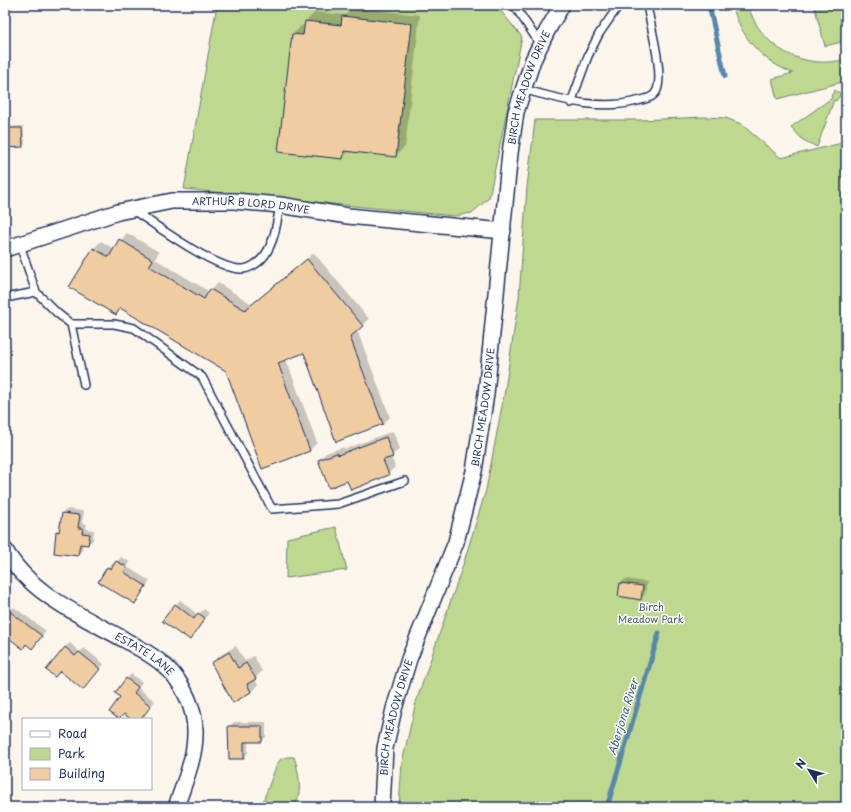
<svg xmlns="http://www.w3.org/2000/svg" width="851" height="812" font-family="'Playpen Sans',sans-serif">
<rect width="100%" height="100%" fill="#fcf5ec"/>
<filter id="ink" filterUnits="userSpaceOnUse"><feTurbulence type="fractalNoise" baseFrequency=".025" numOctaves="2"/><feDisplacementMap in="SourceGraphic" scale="8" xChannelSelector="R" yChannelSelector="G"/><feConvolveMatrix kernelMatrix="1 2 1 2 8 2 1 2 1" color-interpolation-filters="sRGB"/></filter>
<g filter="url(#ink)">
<g fill="#bfd88f" stroke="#6d8476">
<path d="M217,5H496L522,37L489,198L472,213L454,216L184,189Z"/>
<path d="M732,5H748C760,48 804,71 846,59V81L777,99L772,79L793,73C761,61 741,37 732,5Z"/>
<path d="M814,5H846V41L825,46Z"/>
<path d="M835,90L841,94L836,101L834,100L817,147L803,140L791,127L832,98L831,96Z"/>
<path d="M704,117L726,118L741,124L781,158L846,142V807H399L402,763L416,702L463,565L486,490L505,390L519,297L527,187L535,120H640Z"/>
<path d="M336,527L347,570L286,578L287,538Z"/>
<path d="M287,757H294C299,772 303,793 294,807H261L277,764L281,759Z"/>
</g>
<g fill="#0003">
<path d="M5,5H7L8,9L5,12Z"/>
<path d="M353,7L420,15L405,147L395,156L349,151L343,158L279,151L293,34L302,25H305L306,21L315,12L345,15Z"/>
<path d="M5,93L7,104L5,106Z"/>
<path d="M23,126L25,144L23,146L5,147V127Z"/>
<path d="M127,233L159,252L155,259L210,292L218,283L252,304L314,253L369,319L357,330L390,417L383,424L304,352L286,359L317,443L310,450L263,467L227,370L122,307L116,314L71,287L94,248L101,241L114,249Z"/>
<path d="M393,431L400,449L391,456L395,467L388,474L348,480L319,460L326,453L344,447L345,449Z"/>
<path d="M67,509L84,511L82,523L87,524L86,529L94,530L93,540L88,544H83L82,550L78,555L57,532L61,528L62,514Z"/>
<path d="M121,557L130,562L127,567L150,581L135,603L99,581L108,567L112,563L115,564Z"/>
<path d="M625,579L647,582L645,594L641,599L619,595L621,583Z"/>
<path d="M180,600L198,615L204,609L209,613L190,639L176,605Z"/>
<path d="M14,607L46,631L37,643L27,644L23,647L5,634V618Z"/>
<path d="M70,643L80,652L84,648L104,664L88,684L61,670L65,647Z"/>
<path d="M236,646L245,661L254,656L262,671L255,679L258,685L251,692L212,663L219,656Z"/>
<path d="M131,674L142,682L138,688L155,701L141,719H133L122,697L127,679Z"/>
<path d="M234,722H266V737L262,741H248V753L244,758L229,727Z"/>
</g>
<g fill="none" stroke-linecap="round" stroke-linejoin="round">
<g stroke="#5788ac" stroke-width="5">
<path d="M709,5L725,76"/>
<path d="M607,807L659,633"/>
</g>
</g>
<g fill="#f0cda1" stroke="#1b2f5e">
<path d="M342,16L412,24L396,157L344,151L343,159L278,152L292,34L303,35L305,21L341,25Z"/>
<path d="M5,128H22L23,147L5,148Z"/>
<path d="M119,239L153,260L149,266L204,299L210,289L245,310L307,259L363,326L350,337L383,424L336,442L304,353L278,363L310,451L262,469L226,371L120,308L116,315L69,287L93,248L109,257Z"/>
<path d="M386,437L393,457L383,460L389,475L351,490L347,481L329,488L318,460L337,453L338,455Z"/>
<path d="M62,513L80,515L78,528H83L82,533L90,534L88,545L80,544L78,556L54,553L56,531L59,532Z"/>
<path d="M116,561L127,567L124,572L146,586L135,604L98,582L107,567L111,569Z"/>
<path d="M620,583L643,586L641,600L618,596Z"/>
<path d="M175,604L194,619L198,613L205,618L190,640L182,634L181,635L162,621Z"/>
<path d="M9,611L42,636L32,649L26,644L23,649L5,635V616Z"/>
<path d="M65,647L75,656L79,652L100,669L83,690L60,671L55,677L46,670Z"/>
<path d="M229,652L238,668L246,663L256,679L247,684L251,692L233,703L211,663Z"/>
<path d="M126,678L138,687L134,693L151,706L141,719H131L124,714L119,719L109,712L120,697L115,693Z"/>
<path d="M228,726H262V742H244V759H229Z"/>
</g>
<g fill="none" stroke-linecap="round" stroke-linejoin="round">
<g stroke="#1b2f5e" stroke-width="10">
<g id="lane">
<path d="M514,5L540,44"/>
<path d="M522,89C560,99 598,111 637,101C645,99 654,98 657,90C664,73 650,24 647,5"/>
<path d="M571,103L588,56L599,34L619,5"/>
<path d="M133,210C157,226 214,268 240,269C249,270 260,262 265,255C275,240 277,222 280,205"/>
<path d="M20,245L36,292L57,313L71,324L84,385"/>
<path d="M5,298L36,292"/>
<path d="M71,324H114L134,328L202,377L272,509L338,504L405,481"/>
</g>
</g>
<g stroke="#1b2f5e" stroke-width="18">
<g id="street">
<path id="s1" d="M5,249L118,212L172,201H234L280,205L348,216L503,231"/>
<path id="s2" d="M5,550C30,594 82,616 125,640C139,648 153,655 165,666C183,682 196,710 195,734C195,759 184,783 176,807"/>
<path id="s3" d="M382,807L385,748L394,709L409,659L456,542L474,471L486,394L510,153L516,112L533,60L547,31L562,5"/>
</g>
</g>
<use href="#lane" stroke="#fff" stroke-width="7"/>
<use href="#street" stroke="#fff" stroke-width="15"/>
</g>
</g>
<g text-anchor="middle" stroke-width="3" stroke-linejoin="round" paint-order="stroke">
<g font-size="10" fill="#1b2f5e" stroke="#fff">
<text dy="4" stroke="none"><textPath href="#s3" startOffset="739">BIRCH MEADOW DRIVE</textPath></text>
<text dy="4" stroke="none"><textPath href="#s1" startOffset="253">ARTHUR B LORD DRIVE</textPath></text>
<text dy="4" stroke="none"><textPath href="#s3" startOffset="415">BIRCH MEADOW DRIVE</textPath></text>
<text dy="4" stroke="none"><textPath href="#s2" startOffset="176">ESTATE LANE</textPath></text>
<text dy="4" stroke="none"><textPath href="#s3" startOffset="91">BIRCH MEADOW DRIVE</textPath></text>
</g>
<g font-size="10" fill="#44596a" stroke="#fff">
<text x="651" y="611">Birch<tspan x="651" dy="12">Meadow Park</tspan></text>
</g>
<g font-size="11" font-style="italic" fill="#395b85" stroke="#fff">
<text transform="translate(623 717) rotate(-73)" y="4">Aberjona River</text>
</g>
</g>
<rect width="851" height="812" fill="none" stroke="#fff" stroke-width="20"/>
<rect x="10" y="10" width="831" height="792" fill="none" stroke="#1b2f5e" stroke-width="1.5" filter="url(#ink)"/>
<rect x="22" y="718" width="130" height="72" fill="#ffffff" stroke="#a4acbf"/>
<rect x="30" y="731" width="20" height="6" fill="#ffffff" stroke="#a4acbf"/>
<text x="58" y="738" font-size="12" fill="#1b2f5e">Road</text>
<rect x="30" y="748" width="20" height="12" fill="#bfd88f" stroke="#a4acbf"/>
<text x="58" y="758" font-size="12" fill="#1b2f5e">Park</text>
<rect x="30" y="768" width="20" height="12" fill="#f0cda1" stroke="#a4acbf"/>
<text x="58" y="778" font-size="12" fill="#1b2f5e">Building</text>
<g transform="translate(809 770) rotate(307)" stroke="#ffffff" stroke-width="3" paint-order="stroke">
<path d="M0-3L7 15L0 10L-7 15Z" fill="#1b2f5e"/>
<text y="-6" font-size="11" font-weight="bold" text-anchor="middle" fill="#1b2f5e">N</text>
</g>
</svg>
